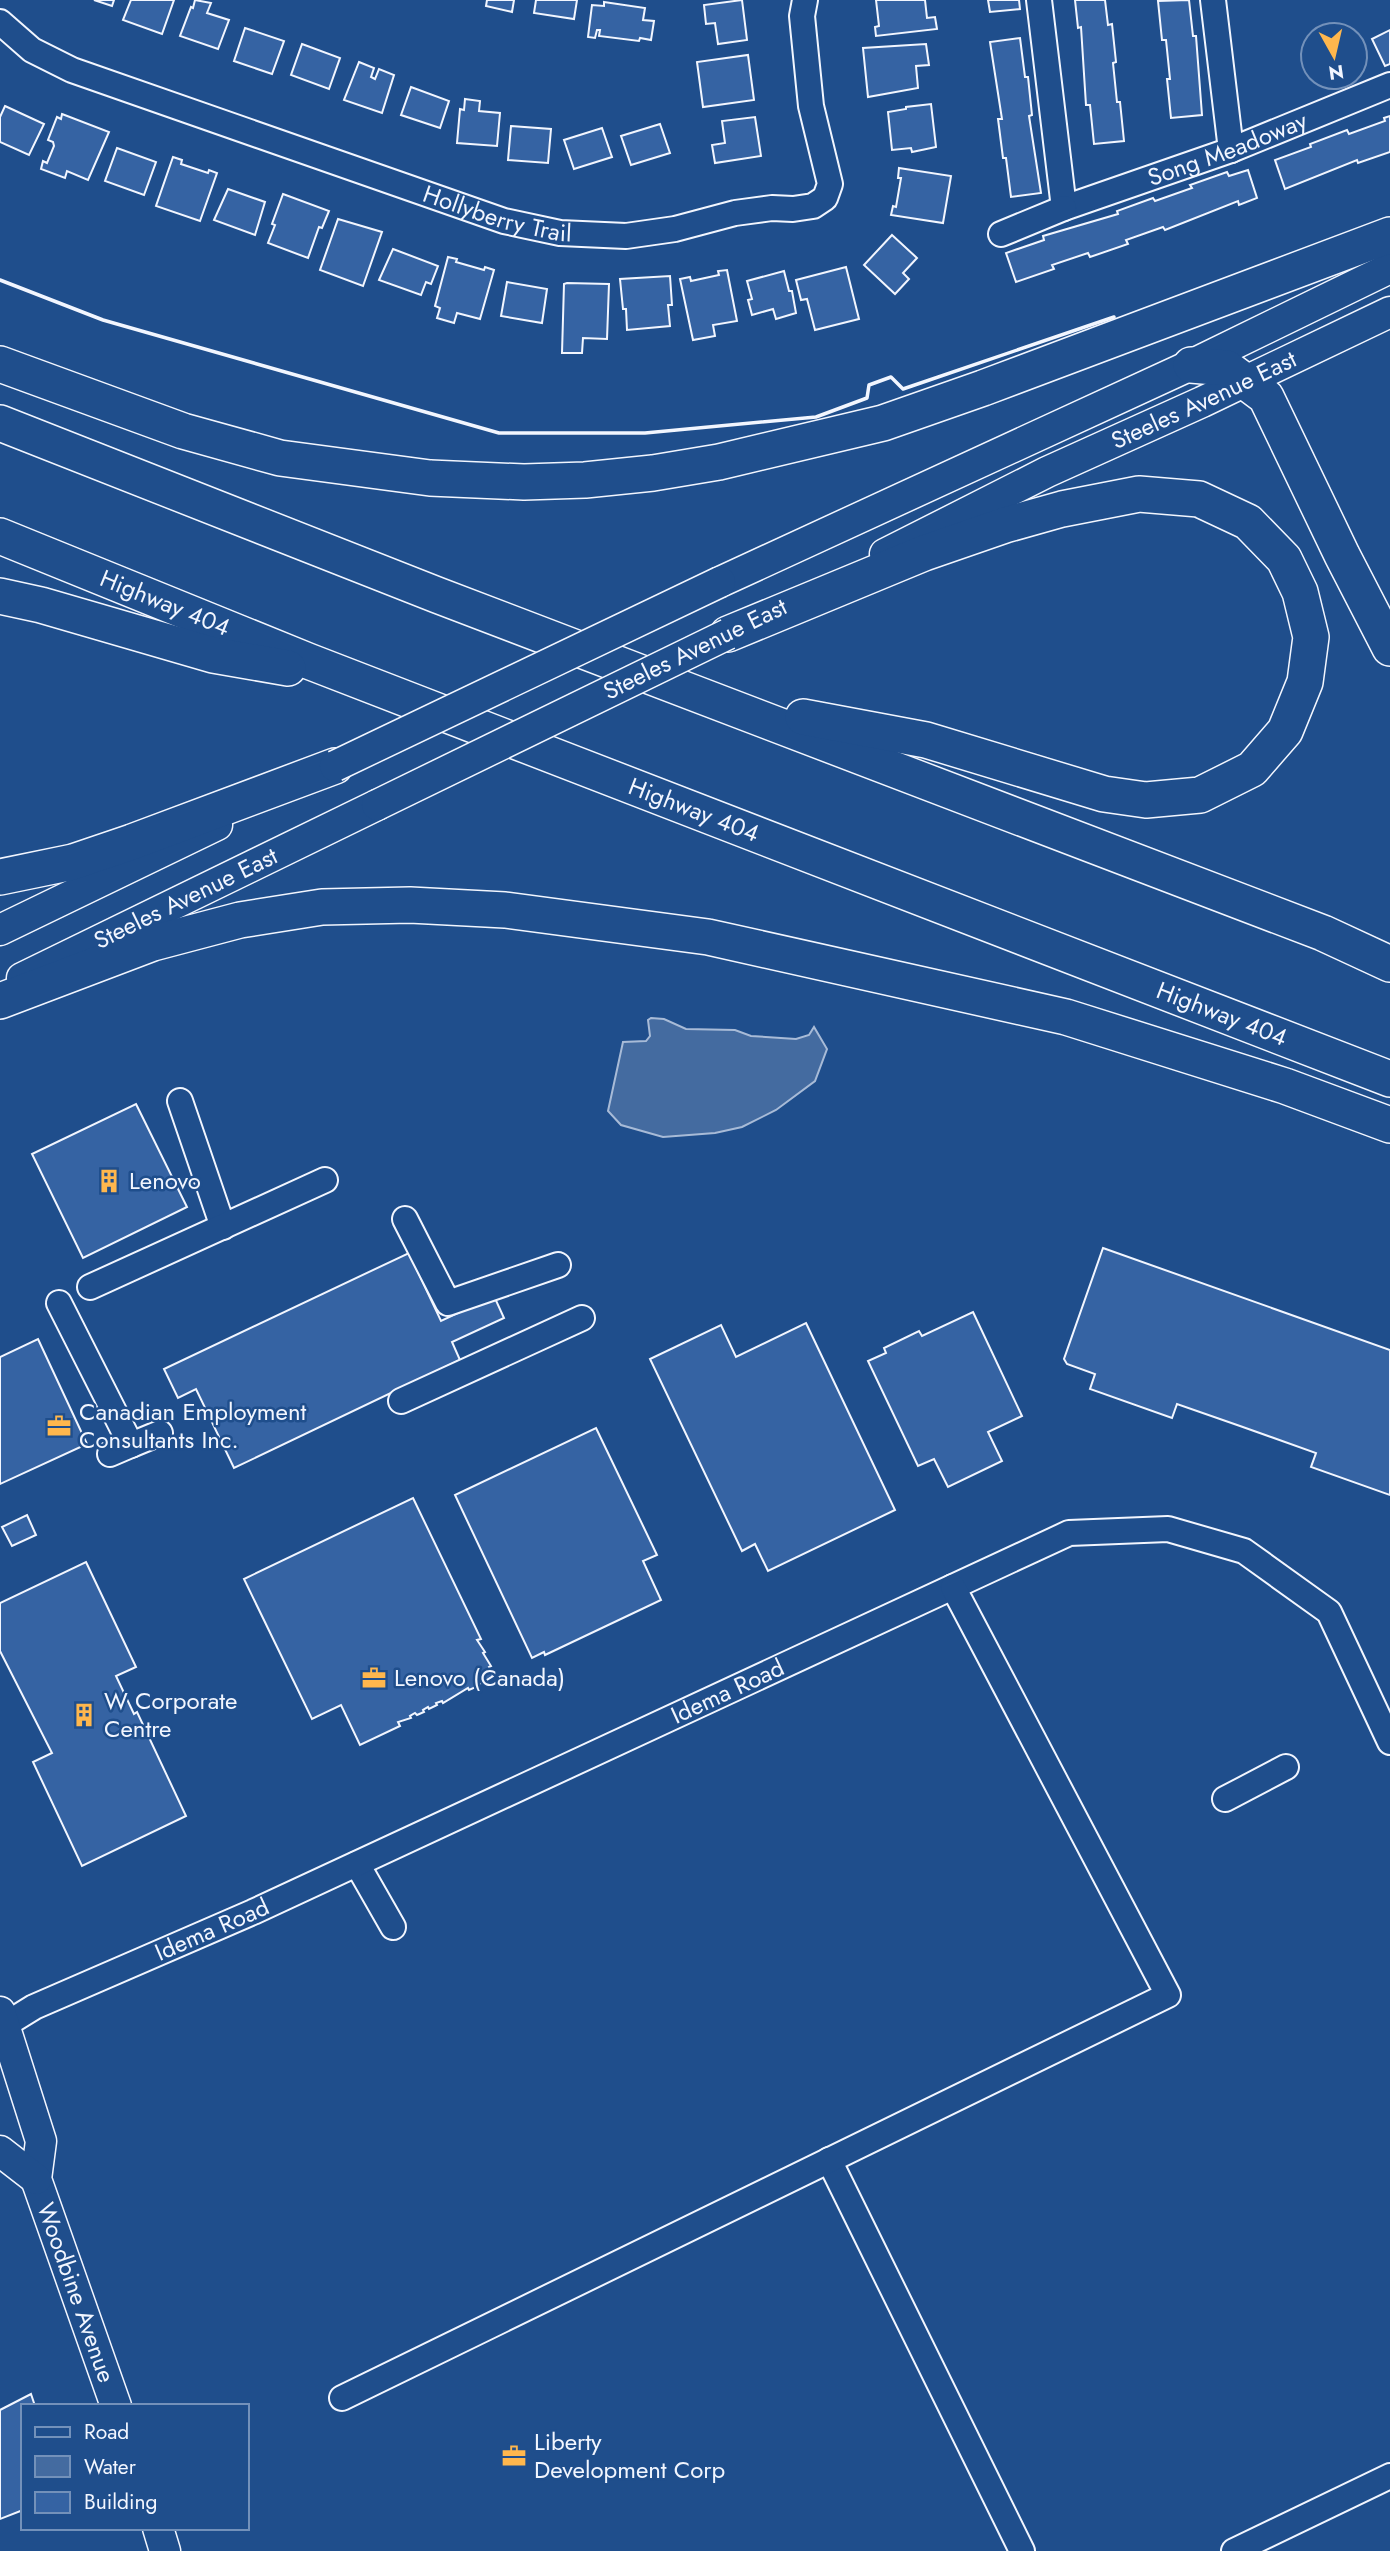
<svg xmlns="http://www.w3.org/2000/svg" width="1390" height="2551" font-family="Jost,sans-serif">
<rect width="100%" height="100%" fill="#1f4e8c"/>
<path fill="#446ba0" stroke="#a8bbd7" stroke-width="2" d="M651,1018L664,1019L686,1029L735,1030L751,1036L796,1039L809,1035L814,1027L827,1049L815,1081L776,1110L742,1127L715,1133L663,1137L621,1125L608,1111L623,1042L646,1041L650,1036L648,1020Z"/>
<g fill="#3563a3" stroke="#f2f6ff" stroke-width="2">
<path d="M94,0H114L112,6Z"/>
<path d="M131,0H174L162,34L123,20Z"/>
<path d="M195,0L211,3L207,13L229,20L218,49L180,36L191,7L193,8Z"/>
<path d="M487,0H514L512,12L486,6Z"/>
<path d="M536,0H577L574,19L534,13Z"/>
<path d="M742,0L747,40L718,44L715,23L706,24L704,5Z"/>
<path d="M876,0H925L927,18L935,17L937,29L876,36L875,27L879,26Z"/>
<path d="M988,0H1019L1020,9L990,12Z"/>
<path d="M1075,0H1105L1108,25L1112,24L1116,62L1113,63L1117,102H1120L1124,141L1094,144L1090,105H1086L1081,27L1078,28Z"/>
<path d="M1189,0L1193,36H1196L1202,115L1171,118L1167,79H1170L1166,40H1162L1158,1Z"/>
<path d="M604,2L645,8L643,20L654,21L651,40L640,38L639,41L599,36L600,30H597L595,38L588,37L592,5L604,6Z"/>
<path d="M245,28L284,41L272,74L234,61Z"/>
<path d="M1390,30V64L1385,66L1372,39Z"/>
<path d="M1020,38L1025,77H1028L1032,115L1029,116L1041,193L1011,197L1006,158H1003L998,119H1002L990,42Z"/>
<path d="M302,44L340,58L329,89L291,75Z"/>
<path d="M926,44L929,65L916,66L918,88L868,97L863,48Z"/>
<path d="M748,55L754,100L703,107L697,62Z"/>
<path d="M359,62L374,68L371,77L375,79L379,69L394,75L382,113L344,100Z"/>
<path d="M411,87L449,101L440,128L401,115Z"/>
<path d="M465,99L480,101L479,111L500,113L497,146L457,143L460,109L464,110Z"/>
<path d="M931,104L936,147L912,152L911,148L892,150L888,112L906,109V107Z"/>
<path d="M5,106L44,124L29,155L0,142V117Z"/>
<path d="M62,114L109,132L88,180L67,171L65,178L41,169L43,161L47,163L54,146L53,142L48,140L57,117L61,119Z"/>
<path d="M1390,116V152L1358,163L1357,160L1285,189L1275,160L1311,147L1310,144L1347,130L1349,134L1385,121L1384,118Z"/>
<path d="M755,117L761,156L715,163L712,145L725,143L722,121Z"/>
<path d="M660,124L670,153L631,165L621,136Z"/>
<path d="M511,126L551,129L548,163L508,160Z"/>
<path d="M602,128L612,157L574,169L564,140Z"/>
<path d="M117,148L156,162L144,195L105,181Z"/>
<path d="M173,157L182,160L181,164L208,173L209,170L217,173L200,221L156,206Z"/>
<path d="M899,168L951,176L943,223L891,215L893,206L896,207L901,178H898Z"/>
<path d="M1248,170L1257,198L1239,205L1238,201L1165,230L1163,227L1126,240L1128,244L1090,257L1088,253L1052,265L1054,269L1016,282L1006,253L1044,240L1043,236L1118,214L1117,211L1153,198L1155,201L1192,188L1190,185L1227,172L1229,176Z"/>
<path d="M228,189L265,202L255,235L214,220Z"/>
<path d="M283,194L329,211L322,228L319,227L308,258L268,243L275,225L272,224Z"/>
<path d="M338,219L382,232L363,286L320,270Z"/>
<path d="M892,235L917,258L903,273L909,279L895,294L864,265Z"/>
<path d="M393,249L438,266L431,284L426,282L421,295L379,280Z"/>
<path d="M448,257L457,259L456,262L484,270L485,267L494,270L480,319L457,313L454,323L437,318L440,308L435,306Z"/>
<path d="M846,267L859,319L815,330L807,299L801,300L796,280Z"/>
<path d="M727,270L737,321L713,325L715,336L693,340L680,279L690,277L691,281L719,275L718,271Z"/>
<path d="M784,271L789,291H792L796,313L776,319L773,309L752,315L748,300L752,299L747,281Z"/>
<path d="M670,276L672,305H668L670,326L627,330L626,309H623L620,279Z"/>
<path d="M507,282L547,289L542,323L501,316Z"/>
<path d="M567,283L609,284L607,339L583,338L582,353H562L564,284Z"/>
<path d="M136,1104L187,1207L83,1258L32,1154Z"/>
<path d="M1103,1248L1390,1350V1495L1311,1467L1316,1453L1240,1426L1177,1404L1172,1418L1090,1389L1095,1374L1067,1364L1064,1359Z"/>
<path d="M409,1253L441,1321L494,1296L504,1318L452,1342L460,1360L234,1468L196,1389L178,1398L164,1369Z"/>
<path d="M973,1312L1022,1416L988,1432L1002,1461L948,1487L934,1459L918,1466L868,1361L886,1353L884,1348L919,1331L922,1336Z"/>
<path d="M806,1323L895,1510L768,1571L755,1544L742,1551L650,1359L721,1325L736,1357Z"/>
<path d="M38,1339L87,1444L0,1484V1357Z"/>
<path d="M596,1428L657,1555L643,1561L661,1600L545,1655L544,1652L532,1658L455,1495Z"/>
<path d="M413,1498L481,1639L477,1640L485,1652L483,1653L491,1666L489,1667L493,1676L482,1683L475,1684L476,1687L469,1690L468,1688L443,1703L442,1701L436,1703L437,1705L429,1709L428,1707L423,1710L424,1712L417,1715L415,1713L410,1716L411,1718L398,1722L400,1726L360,1745L341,1705L312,1719L244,1579Z"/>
<path d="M27,1515L36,1535L12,1546L2,1527Z"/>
<path d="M86,1562L136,1667L116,1676L134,1714L137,1712L186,1816L82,1866L33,1762L52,1753L0,1651V1603Z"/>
<path d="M31,2394L35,2406H23V2510L0,2519V2410Z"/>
</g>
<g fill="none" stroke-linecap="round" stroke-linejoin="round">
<g stroke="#f2f6ff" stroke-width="28">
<g id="minor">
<path id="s1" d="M1039,0L1064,208L1231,150L1390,85"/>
<path d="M1213,0L1231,150"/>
<path id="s2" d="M0,22L32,50L72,70L504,221L560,233L626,236L675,229L735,213L772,208L793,209L813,206L825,198L830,184L811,106L802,16L805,0"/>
<path d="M1001,234L1064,208"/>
<path d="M180,1101L223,1227"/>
<path d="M405,1219L448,1303L558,1265"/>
<path d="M90,1287L325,1180"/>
<path d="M59,1303L131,1445L110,1454"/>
<path d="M401,1401L582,1318"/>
<path d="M131,1445L160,1433"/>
<path d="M1225,1799L1286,1767"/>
<path d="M357,1864L393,1927"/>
<path id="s3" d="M0,2028L34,2007L253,1912L1069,1533L1168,1529L1244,1551L1329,1612L1390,1742"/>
<path d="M829,2160L1022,2551"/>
<path d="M342,2398L1168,1995L953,1587"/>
<path d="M1234,2551L1390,2476"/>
</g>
</g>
<g stroke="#f2f6ff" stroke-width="33">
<g id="major">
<path id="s4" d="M885,554L1047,472L1202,402L1390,312"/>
<path d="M720,582L1191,365L1390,268"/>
<path d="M0,930L217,825"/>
<path id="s5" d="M22,978L377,805"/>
<path id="s6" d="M0,2012L41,2141L36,2179L116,2406"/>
<path d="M0,2151L36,2179"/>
<path d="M158,2528L165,2551"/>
</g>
</g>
<g stroke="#f2f6ff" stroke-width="38">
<g id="highway">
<path d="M0,364L183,431L280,458L430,478L524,482L585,480L653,473L719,462L883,423L983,388L1390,235"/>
<path d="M1191,365L1227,368L1266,397L1342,555L1390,648"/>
<path d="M0,423L437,595L1323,933L1390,964"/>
<path id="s7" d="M0,536L308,661L1390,1079"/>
<path d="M0,596L41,605L213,655L288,668"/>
<path d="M728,634L924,553L1005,525L1062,509L1139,494L1199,499L1248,522L1284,559L1300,592L1311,637L1305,682L1285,731L1252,769L1200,795L1146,800L1104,794L926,740L803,717"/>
<path d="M0,877L73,862L132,842L335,766"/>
<path d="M0,1001L153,943L240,920L322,907L410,905L505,910L708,937L1066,1017L1285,1086L1390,1125"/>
</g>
</g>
<use href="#minor" stroke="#1f4e8c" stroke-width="24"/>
<use href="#major" stroke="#1f4e8c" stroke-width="30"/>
<use href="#highway" stroke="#1f4e8c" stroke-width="35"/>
<g stroke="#f2f6ff" stroke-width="33" stroke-linecap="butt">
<g id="major-bridge">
<path d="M335,766L720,582"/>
<path d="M377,805L728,634"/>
</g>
</g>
<use href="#major-bridge" stroke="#1f4e8c" stroke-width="30"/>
<path stroke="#f2f6ff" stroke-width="3.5" d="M0,280L103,320L499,433H645L816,417L867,398L869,385L891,377L903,389L1114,317"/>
</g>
<defs>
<g id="building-bare" transform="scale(1.89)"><path d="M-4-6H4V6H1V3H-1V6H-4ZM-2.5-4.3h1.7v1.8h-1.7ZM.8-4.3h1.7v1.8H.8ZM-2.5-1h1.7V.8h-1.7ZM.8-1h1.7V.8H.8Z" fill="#ffb74d" stroke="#1f4e8c" stroke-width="2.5" paint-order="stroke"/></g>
<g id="office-bare" transform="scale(1.89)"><path d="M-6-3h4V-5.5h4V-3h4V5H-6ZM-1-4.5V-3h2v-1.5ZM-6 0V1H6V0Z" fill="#ffb74d" stroke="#1f4e8c" stroke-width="2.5" paint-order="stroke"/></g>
</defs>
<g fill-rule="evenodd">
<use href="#building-bare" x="109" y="1181"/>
<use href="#office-bare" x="59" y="1426"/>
<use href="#office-bare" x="374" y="1678"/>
<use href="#building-bare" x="84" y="1715"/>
<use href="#office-bare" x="514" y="2456"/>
</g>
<g text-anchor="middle" stroke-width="5" stroke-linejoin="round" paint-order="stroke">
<g font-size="24" fill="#f2f6ff" stroke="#1f4e8c">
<text dy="8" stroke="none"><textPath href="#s1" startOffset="383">Song Meadoway</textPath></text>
<text dy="8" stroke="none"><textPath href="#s2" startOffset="537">Hollyberry Trail</textPath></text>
<text dy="8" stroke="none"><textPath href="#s4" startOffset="354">Steeles Avenue East</textPath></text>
<text dy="8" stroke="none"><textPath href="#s7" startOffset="178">Highway 404</textPath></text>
<text transform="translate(695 649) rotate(-26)" y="8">Steeles Avenue East</text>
<text dy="8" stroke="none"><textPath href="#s7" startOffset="746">Highway 404</textPath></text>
<text dy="8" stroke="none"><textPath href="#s5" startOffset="182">Steeles Avenue East</textPath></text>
<text dy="8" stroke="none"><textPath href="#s7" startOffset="1312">Highway 404</textPath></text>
<text dy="8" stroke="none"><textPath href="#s3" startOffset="802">Idema Road</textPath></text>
<text dy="8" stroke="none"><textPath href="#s3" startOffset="234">Idema Road</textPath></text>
<text dy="8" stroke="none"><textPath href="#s6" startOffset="294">Woodbine Avenue</textPath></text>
</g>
<g font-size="24" fill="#f2f6ff" stroke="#1f4e8c" text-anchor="start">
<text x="129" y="1189">Lenovo</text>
<text x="79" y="1420">Canadian Employment<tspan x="79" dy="28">Consultants Inc.</tspan></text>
<text x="394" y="1686">Lenovo (Canada)</text>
<text x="104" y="1709">W Corporate<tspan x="104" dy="28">Centre</tspan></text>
<text x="534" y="2450">Liberty<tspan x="534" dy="28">Development Corp</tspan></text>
</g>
</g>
<rect x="21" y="2404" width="228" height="126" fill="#1f4e8c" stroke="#7391ba" stroke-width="2"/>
<rect x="35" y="2427" width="35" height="10" fill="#1f4e8c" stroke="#7391ba" stroke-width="2"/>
<text x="84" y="2439" font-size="21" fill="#f2f6ff">Road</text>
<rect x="35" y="2456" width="35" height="21" fill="#446ba0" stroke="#7391ba" stroke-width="2"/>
<text x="84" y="2474" font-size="21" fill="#f2f6ff">Water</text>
<rect x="35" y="2492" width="35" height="21" fill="#3563a3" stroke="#7391ba" stroke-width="2"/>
<text x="84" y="2509" font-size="21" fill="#f2f6ff">Building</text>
<g transform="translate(1334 56) rotate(172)"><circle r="33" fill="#1f4e8c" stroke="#7391ba" stroke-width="2"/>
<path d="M0-5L12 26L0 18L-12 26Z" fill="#ffb74d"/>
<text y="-10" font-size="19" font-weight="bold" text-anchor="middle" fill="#f2f6ff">N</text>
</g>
</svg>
